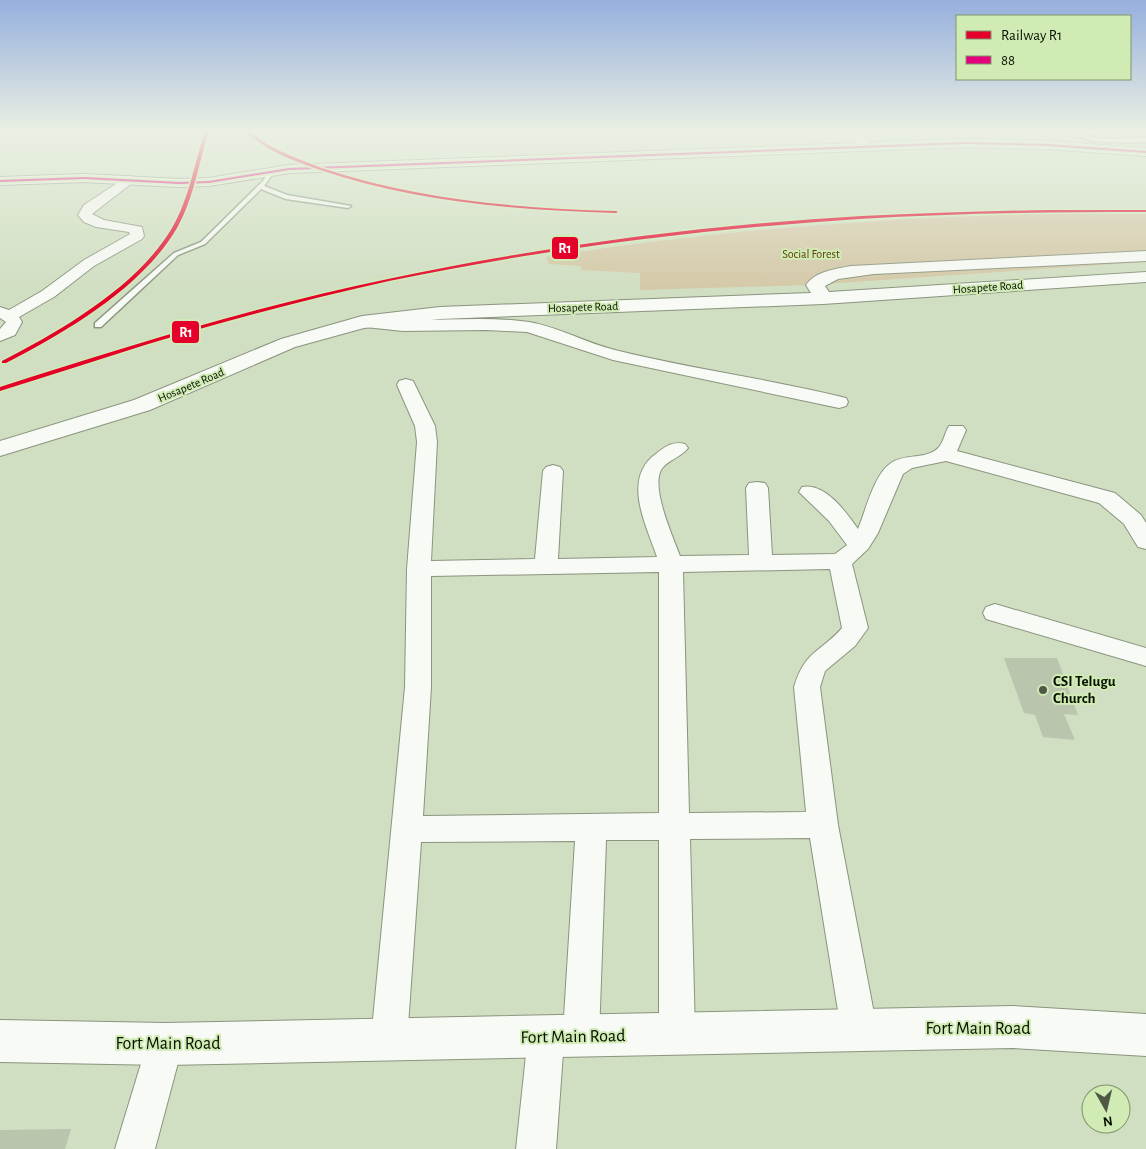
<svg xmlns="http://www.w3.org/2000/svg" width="1146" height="1149" font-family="'Alegreya Sans',sans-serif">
<rect width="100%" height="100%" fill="#d0dec1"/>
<path fill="#d4c8a7" d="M1031,214H1146V262L809,285L640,290V273L581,270V266L549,264L546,257C708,231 867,219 1031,214Z"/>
<g fill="#bac5ae">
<path d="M1004,658H1057L1078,715L1064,714L1075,740L1043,737L1035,715L1024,713Z"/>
<path d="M71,1129L65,1149H0V1130Z"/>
</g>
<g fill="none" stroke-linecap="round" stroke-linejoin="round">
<g stroke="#8a947e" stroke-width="3">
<g id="service">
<path d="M1068,130C1077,130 1085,136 1094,137C1111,140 1129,138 1146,138V142C1121,141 1089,147 1068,130Z"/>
<path d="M269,171L274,172L264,186L287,195L351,206L348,208L286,199L261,189L205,244L178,255L101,327H95V323L174,253L201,242L263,181Z"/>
</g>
</g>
<g stroke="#8a947e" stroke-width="2">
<g id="minor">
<path d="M844,130H857L875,147L869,151L865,150Z"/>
<path d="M128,176L132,177L134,180L132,183L92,214L104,220L142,227L144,236L142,239L94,266L54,297L19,317L22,322L15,335L0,341V329L6,322L0,318V307L9,310L42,291L84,260L130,234L129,232L96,227L84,222L78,215L84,205Z"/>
<path d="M362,317C417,325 474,314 529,322C559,327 586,343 615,350C691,369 770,379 846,398L848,402L846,406L839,408L613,360L527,332L486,330L403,331L356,326L354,322L356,318Z"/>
<path d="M406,379L413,381L415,385L435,426L437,442L431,561L535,559L543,471L546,467L553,465L560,467L563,471L558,559L657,557C646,524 621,478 657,453C666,446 674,441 685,444L688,448C682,457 667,460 661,470C651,489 673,537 680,556L749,555L746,488L749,483L757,482L765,483L768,488L772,555L835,554L847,545L829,521L799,492L802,487C825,482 846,512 858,529C866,510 874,474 891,463C905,453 928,460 939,447C944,441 945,432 949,426H963L966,430L957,451L1115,493L1141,515L1146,523V549L1138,547L1124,524L1099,503L946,461L912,468L903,474L878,533L868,549L852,564L868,628L855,646L825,671L820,687L838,825L877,1029L872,1042L859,1047L846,1042L841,1029L810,838L690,839L695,1033L690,1046L677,1051L664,1046L659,1033V840H606L599,1036L594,1049L581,1054L568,1049L564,1039L556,1149H516L528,1036L533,1023L546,1018L559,1023L563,1033L575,841L421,842L407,1040L402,1053L389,1058L376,1053L371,1040L405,687L407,569L417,442L415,426L397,385L399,381ZM830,569L842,628C820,653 805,650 794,687L806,812L689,813L683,572ZM659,572V813L423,816L431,687V576Z"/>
<path d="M995,604L1146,648V666L986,619L983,613L986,607Z"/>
<path d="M165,1026L178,1031L183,1044L155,1149H115L147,1044L152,1031Z"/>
</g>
</g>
<g stroke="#8a947e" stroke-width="2">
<g id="tertiary">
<path d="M965,139L1048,141L1146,148V156L1048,149L965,147L289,173L209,186L179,187L84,182L0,185V177L84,174L179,179L209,178L289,165Z"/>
<path d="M1013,1006L1146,1014V1056L1013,1048L165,1065L0,1062V1020L165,1023Z"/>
</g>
</g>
<g stroke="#8a947e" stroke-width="2">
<path id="trunk" d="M1146,251V261L874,274L838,279L825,286L829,292L1146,272V282L823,304L440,319L364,328L295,347L150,410L0,456V441L134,400L281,339L362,316L440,307L811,293L806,285C816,271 835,269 851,266Z"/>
</g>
<use href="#service" fill="#f8faf6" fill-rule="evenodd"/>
<use href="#minor" fill="#f8faf6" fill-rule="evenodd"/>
<use href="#tertiary" fill="#f8faf6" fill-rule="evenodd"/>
<use href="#trunk" fill="#f8faf6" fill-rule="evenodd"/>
<g stroke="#d0ebb4" stroke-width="4">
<path id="bus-1" d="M965,142L1048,144L1146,151V153L1048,146L965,144L289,170L209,183L179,184L84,179L0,182V180L84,177L179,182L209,181L289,168Z"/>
</g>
<use href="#bus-1" fill="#e5007d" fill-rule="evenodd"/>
<g stroke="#d0ebb4" stroke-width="3">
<g id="rail-1">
<path d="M205,130H209C199,162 194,198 177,228C142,288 66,332 6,363H2V361C62,330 137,287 172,228C189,199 195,162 205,130Z"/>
<path d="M244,130H248C269,149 296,158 322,168C417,200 516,208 616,211L618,212L616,213C515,210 414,202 317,169C291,160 264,150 244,130Z"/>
<path d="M1051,210H1146V212C1050,212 955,213 859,219C701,229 544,249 389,281C307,299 226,321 145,345C97,360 49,376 0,391V387C128,346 257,306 388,279C544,246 703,225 862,216C925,213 988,211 1051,210Z"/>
</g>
</g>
<use href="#rail-1" fill="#e4002b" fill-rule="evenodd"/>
</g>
<linearGradient id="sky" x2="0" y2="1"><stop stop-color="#96afdd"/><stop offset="0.45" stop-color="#eaf0e3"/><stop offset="1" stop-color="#eaf0e3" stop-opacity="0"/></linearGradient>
<rect width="1146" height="291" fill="url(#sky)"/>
<circle fill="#4e5844" stroke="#d0ebb4" stroke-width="2" cx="1043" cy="690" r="5"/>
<g text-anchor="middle" stroke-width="4" stroke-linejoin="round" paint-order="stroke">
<g font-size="12" fill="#603c0a" stroke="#d0ebb4">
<text x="811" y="258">Social Forest</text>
</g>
<g font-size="12" fill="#081001" stroke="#d0ebb4">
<text transform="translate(988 287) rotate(-4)" y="4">Hosapete Road</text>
<text transform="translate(583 307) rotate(-2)" y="4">Hosapete Road</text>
<text transform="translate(191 385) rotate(-23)" y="4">Hosapete Road</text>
</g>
<g font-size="15" font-weight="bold" fill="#081001" stroke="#d0ebb4" text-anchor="start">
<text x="1053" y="686">CSI Telugu<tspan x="1053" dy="17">Church</tspan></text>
</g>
<g font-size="18" fill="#081001" stroke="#d0ebb4">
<text x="978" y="1034">Fort Main Road</text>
<text transform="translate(573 1036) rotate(-1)" y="6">Fort Main Road</text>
<text x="168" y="1049">Fort Main Road</text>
</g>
</g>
<g stroke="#d0ebb4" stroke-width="2">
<rect x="551" y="236" width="28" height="24" rx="5" fill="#e4002b"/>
<rect x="171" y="320" width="29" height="24" rx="5" fill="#e4002b"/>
</g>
<g font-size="14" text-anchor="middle" font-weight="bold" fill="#fff">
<text x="565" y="253">R1</text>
<text x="186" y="337">R1</text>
</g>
<rect x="956" y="15" width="175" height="65" fill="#d0ebb4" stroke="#80936c"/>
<rect x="966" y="31" width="25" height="8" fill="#e4002b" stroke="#80936c"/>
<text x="1001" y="40" font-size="15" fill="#081001">Railway R1</text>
<rect x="966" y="56" width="25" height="8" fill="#e5007d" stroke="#80936c"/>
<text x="1001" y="65" font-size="15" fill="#081001">88</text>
<g transform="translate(1106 1109) rotate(172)"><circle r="24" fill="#d0ebb4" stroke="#80936c"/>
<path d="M0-4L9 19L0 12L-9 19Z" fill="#4e5844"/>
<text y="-8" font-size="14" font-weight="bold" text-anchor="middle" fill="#081001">N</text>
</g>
</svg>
